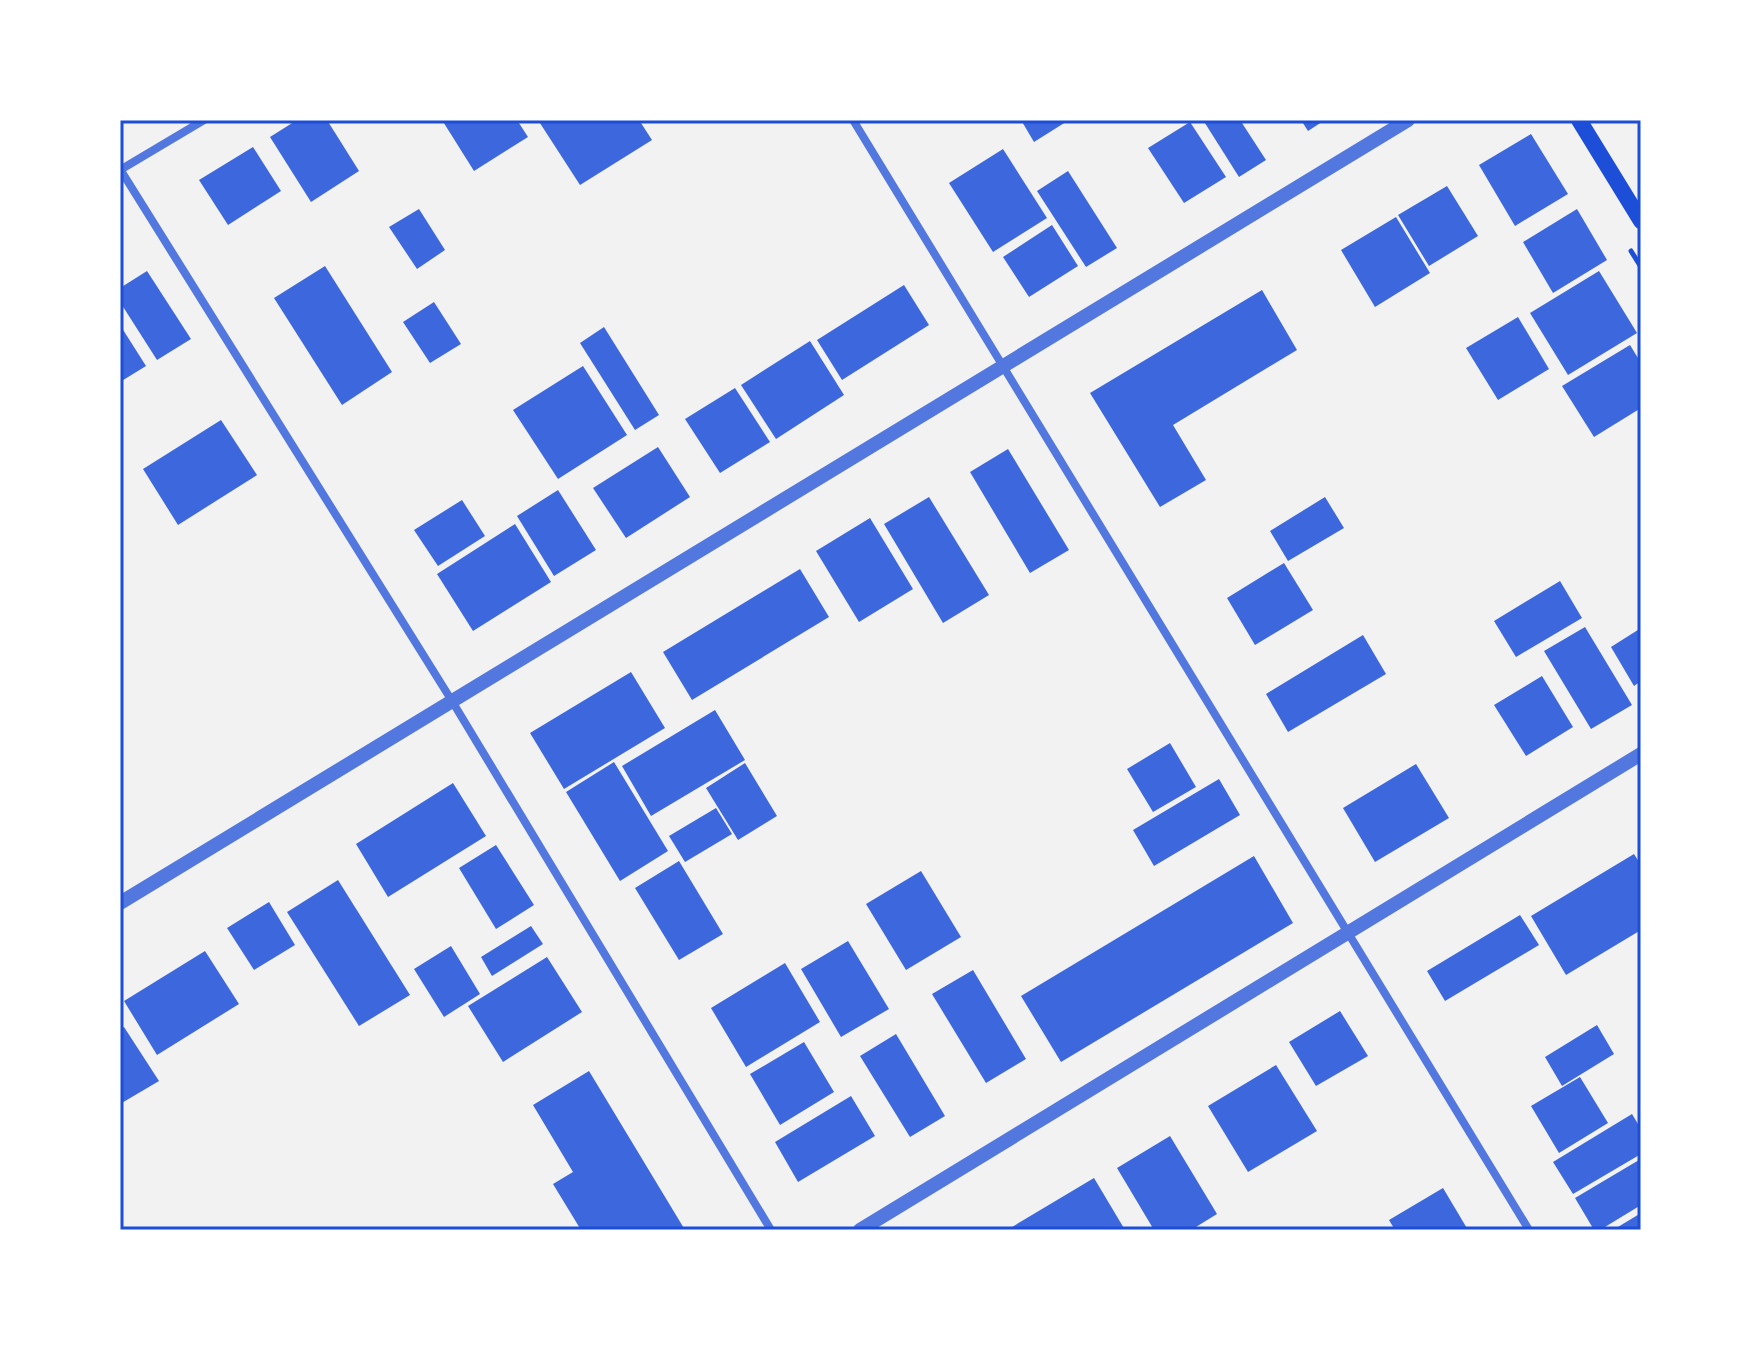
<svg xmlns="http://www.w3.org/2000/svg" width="1761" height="1350" font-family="'Open Sans',sans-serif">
<rect width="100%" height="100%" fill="#f2f2f2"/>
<g fill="#3d67dc">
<path d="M297,120H327L359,171L311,202L270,137Z"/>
<path d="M442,120H517L528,137L474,171Z"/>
<path d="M538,120H639L652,140L580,185Z"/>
<path d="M1021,120H1069L1034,142Z"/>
<path d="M1203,120H1240L1266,160L1239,177Z"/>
<path d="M1301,120H1325L1308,131Z"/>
<path d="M1190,122L1226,177L1184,203L1148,148Z"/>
<path d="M1531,134L1568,194L1515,226L1479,165Z"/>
<path d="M253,147L281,191L228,225L199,180Z"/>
<path d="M1003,149L1047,218L993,252L949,183Z"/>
<path d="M1068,171L1117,248L1086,267L1037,191Z"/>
<path d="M1447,186L1478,236L1429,266L1398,215Z"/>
<path d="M419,209L445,250L417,269L389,227Z"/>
<path d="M1577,209L1607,260L1553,293L1523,242Z"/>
<path d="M1396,217L1430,273L1375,307L1341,250Z"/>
<path d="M1052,225L1078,266L1029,297L1003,257Z"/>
<path d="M325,266L392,372L342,405L274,298Z"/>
<path d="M147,271L191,339L157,360L120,302V288Z"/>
<path d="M1599,271L1637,333L1568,375L1530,313Z"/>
<path d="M904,285L929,325L842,380L817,340Z"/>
<path d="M1262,290L1297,350L1173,425L1206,480L1160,507L1090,393Z"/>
<path d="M434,302L461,344L430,363L403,322Z"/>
<path d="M1518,317L1549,369L1498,400L1466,348Z"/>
<path d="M120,325L146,366L120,382Z"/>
<path d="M604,327L659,415L635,430L580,343Z"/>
<path d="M810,341L844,395L776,439L741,385Z"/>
<path d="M1630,345L1641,363V408L1594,437L1562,386Z"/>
<path d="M583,366L627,435L558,479L513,410Z"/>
<path d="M735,388L770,442L720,473L685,419Z"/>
<path d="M221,420L257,475L178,525L143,469Z"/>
<path d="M658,447L690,497L626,538L593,488Z"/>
<path d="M1008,449L1069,550L1030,573L970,472Z"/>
<path d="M558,490L596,550L554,576L517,516Z"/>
<path d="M929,497L989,595L943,623L884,524Z"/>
<path d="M1325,497L1344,528L1288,561L1270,531Z"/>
<path d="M462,500L485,536L438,566L414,530Z"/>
<path d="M870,518L913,589L859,622L816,551Z"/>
<path d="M515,524L551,582L473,631L437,574Z"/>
<path d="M1284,563L1313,610L1255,645L1227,598Z"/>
<path d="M800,569L829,617L692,700L663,652Z"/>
<path d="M1560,581L1582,618L1516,657L1494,621Z"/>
<path d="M1585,627L1632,705L1591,729L1544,651Z"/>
<path d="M1641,628V681L1634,686L1611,647Z"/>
<path d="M1363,635L1386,674L1288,732L1266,694Z"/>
<path d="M631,672L665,728L564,789L530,733Z"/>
<path d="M1542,676L1573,727L1526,756L1494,705Z"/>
<path d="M715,710L745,760L651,816L622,766Z"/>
<path d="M1170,743L1196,787L1153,812L1127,769Z"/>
<path d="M614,762L668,851L620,881L566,792Z"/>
<path d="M745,763L777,816L738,840L706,788Z"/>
<path d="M1416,764L1449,818L1375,862L1343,808Z"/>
<path d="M1219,779L1240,815L1154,866L1133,830Z"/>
<path d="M453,783L486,836L388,897L356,844Z"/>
<path d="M716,808L732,834L685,862L669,836Z"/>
<path d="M496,845L534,905L496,929L459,868Z"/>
<path d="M1634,854L1641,865V930L1566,975L1531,916Z"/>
<path d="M1254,856L1293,923L1061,1062L1021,996Z"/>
<path d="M679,861L723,934L679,960L635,888Z"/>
<path d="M921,871L961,937L906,970L866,904Z"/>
<path d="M338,880L410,995L359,1026L287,912Z"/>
<path d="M269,902L295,945L254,970L227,928Z"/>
<path d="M1520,915L1539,945L1445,1001L1427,971Z"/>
<path d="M531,926L543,944L492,976L481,957Z"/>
<path d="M848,941L889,1009L841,1037L801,969Z"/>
<path d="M451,946L480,994L444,1017L414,969Z"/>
<path d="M205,951L239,1004L157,1055L124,1001Z"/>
<path d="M547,957L582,1012L503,1062L468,1006Z"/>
<path d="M785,963L820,1022L746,1067L711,1008Z"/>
<path d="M973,970L1026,1059L986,1083L932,994Z"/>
<path d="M1340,1011L1368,1056L1316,1086L1289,1042Z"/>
<path d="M1597,1025L1614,1054L1562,1086L1545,1057Z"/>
<path d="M124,1027L159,1081L120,1104V1029Z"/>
<path d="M896,1034L945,1116L910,1137L860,1056Z"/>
<path d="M804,1042L834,1092L780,1125L750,1074Z"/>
<path d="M1276,1065L1317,1131L1248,1172L1208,1106Z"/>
<path d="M589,1071L685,1230H581L553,1184L573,1172L533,1105Z"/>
<path d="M1580,1077L1608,1123L1559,1153L1531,1106Z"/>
<path d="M851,1096L875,1136L798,1182L775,1142Z"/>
<path d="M1632,1114L1641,1129V1154L1573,1194L1553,1162Z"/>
<path d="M1170,1136L1217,1214L1191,1230H1154L1117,1168Z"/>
<path d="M1639,1160L1641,1163V1205L1600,1230H1594L1575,1198Z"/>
<path d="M1094,1178L1125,1230H1007Z"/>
<path d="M1443,1188L1468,1230H1395L1389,1220Z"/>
<path d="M1641,1213V1230H1613Z"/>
</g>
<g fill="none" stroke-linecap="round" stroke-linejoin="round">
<path stroke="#1d4ed8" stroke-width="5" d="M1631,251L1641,267"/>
<g stroke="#5277de" stroke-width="8">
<path d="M853,120L1529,1230"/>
<path d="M120,169L452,701L771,1230"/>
<path d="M120,170L204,120"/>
</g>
<g stroke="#5277de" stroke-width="14">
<path d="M120,903L1408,120"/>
<path d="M860,1230L1641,754"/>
</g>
<path stroke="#1d4ed8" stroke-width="16" d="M1579,120L1641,221"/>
</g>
<rect width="1761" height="1350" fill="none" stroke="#ffffff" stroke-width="244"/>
<rect x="122" y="122" width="1517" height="1106" fill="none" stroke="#1d4ed8" stroke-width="3"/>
</svg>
